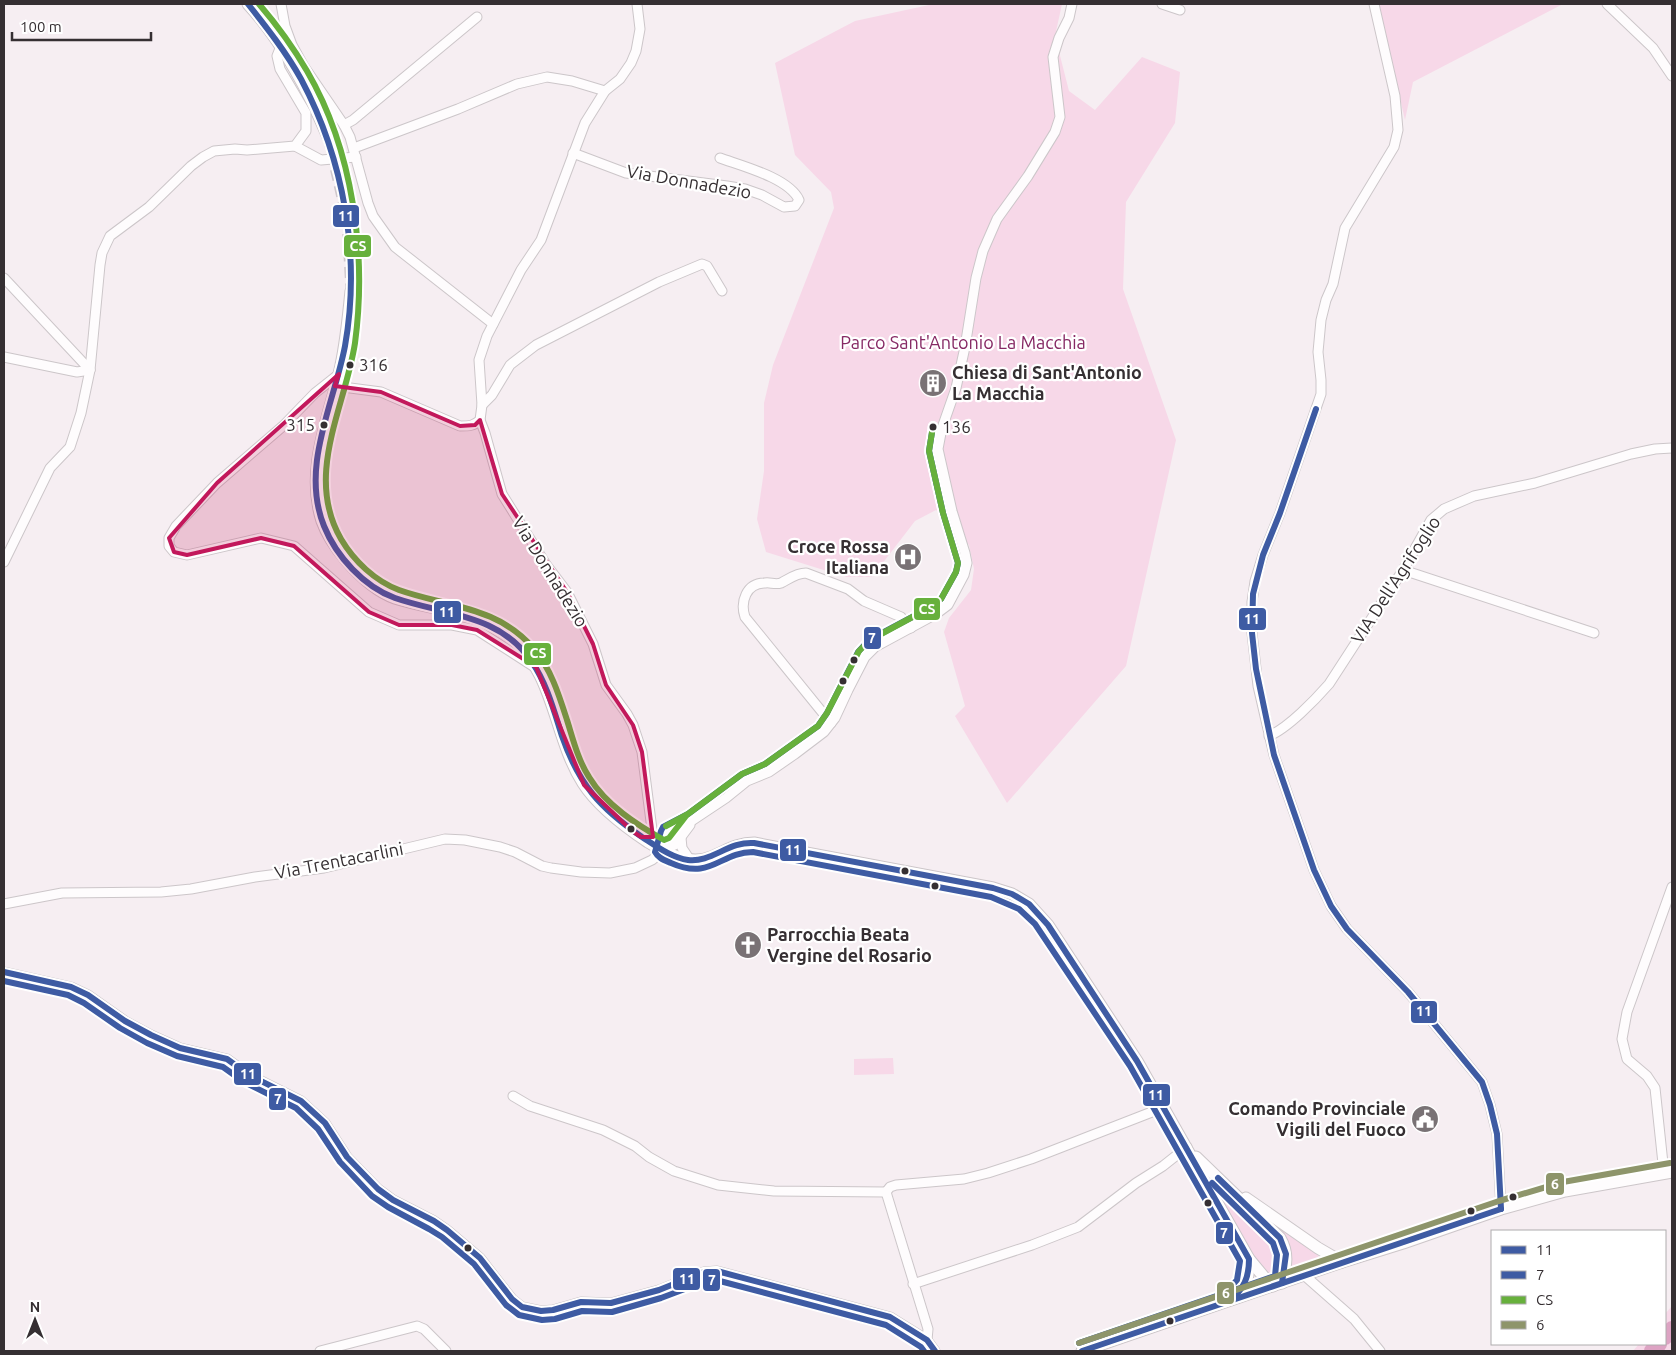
<svg xmlns="http://www.w3.org/2000/svg" width="1676" height="1355" font-family="Ubuntu,sans-serif">
<rect width="100%" height="100%" fill="#f6eef2"/>
<g fill="#f7d8e8">
<path d="M946,4H1062L1055,36L1069,91L1095,110L1142,57L1180,72L1175,123L1126,202L1123,289L1176,440L1126,666L1007,803L955,716L965,706L944,632L949,618L971,590L974,569L969,545L936,510L915,521L872,577H846L766,552L757,519L764,471V403L773,365L834,208L831,192L795,155L775,63L855,21L929,5Z"/>
<path d="M1378,4H1563L1413,82L1405,120Z"/>
<path d="M893,1058L894,1074L854,1075V1059Z"/>
<path d="M1212,1184H1215L1279,1244C1283,1252 1285,1270 1278,1277C1269,1276 1264,1270 1259,1264Z"/>
<path d="M1257,1209L1315,1251L1320,1259L1319,1262L1290,1274C1296,1239 1279,1231 1257,1209Z"/>
<path d="M1672,1306V1351H1633L1639,1344H1665V1314Z"/>
</g>
<g fill="none" stroke-linecap="round" stroke-linejoin="round">
<g stroke="#dda3c3" stroke-width="16">
<path d="M1665,1337L1672,1329"/>
<path d="M1652,1351L1659,1344"/>
</g>
<path stroke="#cfc8cc" stroke-width="11" stroke-dasharray="11 5.5" stroke-linecap="butt" d="M328,137L347,219L351,291"/>
<g stroke="#ccc6c9" stroke-width="11">
<g id="minor">
<path d="M281,4L285,26L292,45L303,65L344,125L350,137L368,203L373,216L395,247L493,324"/>
<path d="M1162,4L1180,10"/>
<path d="M1374,4L1395,96L1398,130L1394,147L1345,228L1333,284L1326,300L1321,320L1318,352L1321,380V394L1280,513L1263,555L1255,581L1252,602V633L1258,686L1274,755L1314,870L1331,906L1347,929L1408,992L1482,1082L1490,1105L1497,1134L1501,1209"/>
<path d="M1607,4L1653,48L1672,76"/>
<path d="M344,125L353,120L477,17"/>
<path d="M295,146L321,160L356,157"/>
<path d="M354,148L458,109L517,84L547,77L572,81L605,91"/>
<path d="M573,153L626,173L727,186L745,189L762,195L784,207L795,206L799,200C789,178 742,166 720,158"/>
<path d="M4,278L90,370"/>
<path d="M4,357L77,372L90,370"/>
<path d="M339,374L315,393L283,426L217,483L176,526L169,538V546L174,552L187,555L261,538L294,546L369,612L399,625H452L477,630L533,666"/>
<path d="M335,386L381,392L460,426C469,426 474,426 480,420L482,405L479,360L487,336L521,270L541,240L585,123L605,91L620,79L631,63L636,51L640,29L637,4"/>
<path d="M482,405L492,395L510,365L536,345L659,282L702,264L707,266L722,291"/>
<path d="M480,420L485,433L502,494L545,563L567,592L593,644L606,685L627,714L633,725L642,752L653,837"/>
<path d="M4,562L50,468L70,447L81,413L90,370L100,265L102,253L110,236L149,207L191,166L203,157L214,151L235,149L247,150L295,146L306,131V113L280,69L277,56L281,46"/>
<path d="M1403,570L1594,633"/>
<path d="M831,723L745,617C740,602 746,583 765,583C770,582 775,585 781,583C789,579 796,573 806,573L848,589L864,601L901,617L911,628"/>
<path d="M1269,736C1288,728 1315,700 1329,684L1403,570L1431,520L1444,509L1474,496L1535,483L1631,454L1655,449L1672,448"/>
<path d="M641,837L664,835L675,832L726,798L747,781L769,772L795,754L824,732L835,718L848,690L865,657L875,647L936,614L948,605L964,575L967,563L965,553L952,511L938,449L942,428L956,388L965,347L976,278L983,251L997,219L1028,176L1055,132L1060,117L1053,57L1059,38L1069,18L1072,4"/>
<path d="M681,838L682,848L690,860"/>
<path d="M4,904L62,893L161,892L191,889L255,877L324,868L445,839L465,840L500,847L515,852L542,866L551,868L581,872L610,873L635,868L652,860L664,850L675,845L690,825"/>
<path d="M4,972L71,987L88,995L125,1021L151,1035L180,1048L227,1059L249,1075L301,1101L325,1123L347,1157L378,1189L393,1200L434,1221L447,1230L480,1258L512,1299L522,1307L541,1311L553,1310L581,1302L611,1303L659,1290L704,1272L717,1271L890,1317L927,1340L935,1351"/>
<path d="M513,1096L530,1106L603,1130L635,1146L649,1157L674,1171L718,1185L774,1191L886,1192"/>
<path d="M1664,1173L1655,1088L1647,1076L1627,1059L1622,1039L1627,1012L1672,887"/>
<path d="M886,1192L890,1187L896,1185L964,1179L988,1173L1031,1159L1157,1110L1165,1109"/>
<path d="M886,1192L928,1329L927,1340"/>
<path d="M1304,1275L1354,1319L1380,1351"/>
<path d="M913,1284L1032,1245L1078,1227L1136,1183L1163,1166L1187,1147"/>
<path d="M320,1351L417,1326L424,1329L446,1351"/>
</g>
</g>
<g stroke="#ccc6c9" stroke-width="13">
<g id="major">
<path d="M248,4C283,42 308,90 328,137"/>
<path d="M351,291C348,319 346,346 339,374C327,422 306,471 322,521C327,535 336,548 346,560C359,575 375,591 395,598C432,610 477,611 509,636C556,673 553,736 583,783C597,805 627,828 648,842C666,853 689,866 711,857C726,851 737,843 754,843L993,888L1012,894L1029,904L1048,925L1137,1061L1249,1259L1264,1277L1273,1286"/>
<path d="M1196,1157L1280,1238C1289,1253 1286,1266 1282,1283"/>
<path d="M1246,1198L1318,1248L1342,1262"/>
<path d="M1234,1297C1248,1288 1249,1274 1249,1259"/>
<path d="M1082,1351L1342,1262L1403,1243L1501,1209L1565,1191L1672,1172"/>
</g>
</g>
<use href="#minor" stroke="#fefcfd" stroke-width="9"/>
<use href="#major" stroke="#fefcfd" stroke-width="11"/>
<g stroke="#fff" stroke-width="10">
<g id="bus-1">
<path d="M248,4C267,28 286,52 301,79C344,160 361,256 345,346C334,404 300,467 324,526C336,556 364,587 395,598C444,615 500,614 532,662C547,684 554,711 562,736C579,785 600,808 642,837C656,846 672,858 688,860C711,863 729,841 754,843L993,888L1012,894L1029,904L1048,925L1137,1061L1249,1259C1249,1278 1244,1289 1229,1301"/>
<path d="M1316,409L1280,513L1263,555L1253,594L1252,633L1256,669L1274,755L1314,870L1331,906L1347,929L1408,992L1482,1082L1490,1105L1497,1134L1501,1209"/>
<path d="M4,972L71,987L88,995L125,1021L151,1035L180,1048L227,1059L249,1075L301,1101L325,1123L347,1157L378,1189L393,1200L434,1221L447,1230L480,1258L512,1299L522,1307L541,1311L553,1310L581,1302L611,1303L659,1290L704,1272L717,1271L890,1317L927,1340L935,1351"/>
<path d="M1218,1178L1280,1238L1286,1254L1282,1283"/>
<path d="M1082,1351L1501,1209"/>
</g>
</g>
<g stroke="#fff" stroke-width="10">
<g id="bus-2">
<path d="M933,426L929,451L943,513L958,563L956,572L941,599L931,607L869,640L858,652L827,713L818,726L765,764L742,774L688,814L663,827L661,831L655,852C658,858 664,860 671,863C711,881 720,852 753,852L991,897L1019,909L1035,924L1130,1066L1240,1261L1237,1280L1225,1293L1079,1343"/>
<path d="M4,981L68,995L84,1003L120,1028L147,1043L177,1056L223,1067L244,1082L296,1108L318,1129L340,1162L372,1196L388,1207L429,1229L442,1237L474,1264L506,1305L519,1315L542,1320L555,1319L582,1311L612,1312L661,1298L706,1281L716,1280L886,1325L921,1347L924,1351"/>
<path d="M1212,1183L1273,1243L1277,1255L1275,1276L1220,1295"/>
</g>
</g>
<g stroke="#fff" stroke-width="10">
<g id="bus-3">
<path d="M259,4C277,25 293,47 307,71C353,150 367,254 355,343C345,408 304,475 341,539C354,561 375,581 399,590C447,607 498,606 534,649C551,669 559,695 567,720C573,739 578,760 589,777C606,805 637,825 664,840L669,838L686,816"/>
<path d="M666,826L688,814L742,774L765,764L818,726L827,713L859,651L870,640L931,607L941,599L956,572L958,563L943,513L929,451L933,426"/>
</g>
</g>
<g stroke="#fff" stroke-width="10">
<path id="bus-4" d="M1079,1343L1499,1201L1563,1182L1670,1163"/>
</g>
<use href="#bus-1" stroke="#3e5ba3" stroke-width="6"/>
<use href="#bus-2" stroke="#3e5ba3" stroke-width="6"/>
<use href="#bus-3" stroke="#67b03c" stroke-width="6"/>
<use href="#bus-4" stroke="#8e956b" stroke-width="6"/>
</g>
<path fill="#c2185b" fill-opacity="0.2" stroke="#c2185b" stroke-width="4" stroke-linejoin="round" d="M339,374L335,386L381,392L460,426L475,425L480,420L502,494L567,592L593,644L606,685L633,725L642,752L653,837H641L632,831L584,785L536,667L477,630L452,625H399L369,612L294,546L261,538L187,555L174,552L169,538L217,483Z"/>
<defs>
<g id="building-disc" transform="scale(1.4375)"><circle r="9.5" fill="#797275" stroke="#fff"/><path d="M-4-6H4V6H1V3H-1V6H-4ZM-2.5-4.3h1.7v1.8h-1.7ZM.8-4.3h1.7v1.8H.8ZM-2.5-1h1.7V.8h-1.7ZM.8-1h1.7V.8H.8Z" fill="#fff"/></g>
<g id="hospital-disc" transform="scale(1.4375)"><circle r="9.5" fill="#797275" stroke="#fff"/><path d="M-5-5h3v3.5h4V-5h3V5h-3V1.5h-4V5h-3Z" fill="#fff"/></g>
<g id="church-disc" transform="scale(1.4375)"><circle r="9.5" fill="#797275" stroke="#fff"/><path d="M-1.2-6h2.4v3.5h3.3v2.4h-3.3V6h-2.4V-.1h-3.3v-2.4h3.3Z" fill="#fff"/></g>
<g id="civic-disc" transform="scale(1.4375)"><circle r="9.5" fill="#797275" stroke="#fff"/><path d="M-.6-6.5H3V-4.5H.6V-3L4-1V1h2V6H-6V1h2V-1L-.6-3ZM-1.2 2.5V6h2.4V2.5Z" fill="#fff"/></g>
</defs>
<g fill-rule="evenodd">
<use href="#building-disc" x="933" y="383"/>
<use href="#hospital-disc" x="908" y="557"/>
<use href="#church-disc" x="748" y="945"/>
<use href="#civic-disc" x="1425" y="1119"/>
</g>
<g fill="#352f32" stroke="#fff" stroke-width="2">
<circle cx="350" cy="365" r="4.5"/>
<circle cx="324" cy="425" r="4.5"/>
<circle cx="933" cy="427" r="4.5"/>
<circle cx="854" cy="660" r="4.5"/>
<circle cx="843" cy="681" r="4.5"/>
<circle cx="631" cy="829" r="4.5"/>
<circle cx="905" cy="871" r="4.5"/>
<circle cx="935" cy="886" r="4.5"/>
<circle cx="1513" cy="1197" r="4.5"/>
<circle cx="1208" cy="1203" r="4.5"/>
<circle cx="1471" cy="1211" r="4.5"/>
<circle cx="468" cy="1248" r="4.5"/>
<circle cx="1170" cy="1321" r="4.5"/>
</g>
<g text-anchor="middle" stroke-width="4.5" stroke-linejoin="round" paint-order="stroke">
<g font-size="17" fill="#352f32" stroke="#fff" text-anchor="start">
<text x="359" y="371">316</text>
<text x="315" y="431" text-anchor="end">315</text>
<text x="942" y="433">136</text>
</g>
<g font-size="18" fill="#352f32" stroke="#fff">
<text transform="translate(689 182) rotate(10)" y="6">Via Donnadezio</text>
<text transform="translate(550 572) rotate(58)" y="6">Via Donnadezio</text>
<text transform="translate(1396 580) rotate(-57)" y="6">VIA Dell'Agrifoglio</text>
<text transform="translate(339 861) rotate(-11)" y="6">Via Trentacarlini</text>
</g>
<g font-size="18" fill="#862964" stroke="#fff">
<text x="963" y="349">Parco Sant'Antonio La Macchia</text>
</g>
<g font-size="18" font-weight="bold" fill="#352f32" stroke="#fff" text-anchor="start">
<text x="952" y="379">Chiesa di Sant'Antonio<tspan x="952" dy="21">La Macchia</tspan></text>
<text x="889" y="553" text-anchor="end">Croce Rossa<tspan x="889" dy="21">Italiana</tspan></text>
<text x="767" y="941">Parrocchia Beata<tspan x="767" dy="21">Vergine del Rosario</tspan></text>
<text x="1406" y="1115" text-anchor="end">Comando Provinciale<tspan x="1406" dy="21">Vigili del Fuoco</tspan></text>
</g>
</g>
<g stroke="#fff" stroke-width="2">
<rect x="332" y="204" width="28" height="24" rx="5" fill="#3e5ba3"/>
<rect x="343" y="234" width="29" height="24" rx="5" fill="#67b03c"/>
<rect x="913" y="597" width="28" height="24" rx="5" fill="#67b03c"/>
<rect x="433" y="600" width="29" height="24" rx="5" fill="#3e5ba3"/>
<rect x="1238" y="607" width="29" height="24" rx="5" fill="#3e5ba3"/>
<rect x="863" y="626" width="19" height="24" rx="5" fill="#3e5ba3"/>
<rect x="523" y="642" width="29" height="24" rx="5" fill="#67b03c"/>
<rect x="779" y="838" width="28" height="24" rx="5" fill="#3e5ba3"/>
<rect x="1410" y="1000" width="28" height="24" rx="5" fill="#3e5ba3"/>
<rect x="233" y="1062" width="29" height="24" rx="5" fill="#3e5ba3"/>
<rect x="1142" y="1083" width="29" height="24" rx="5" fill="#3e5ba3"/>
<rect x="268" y="1087" width="19" height="24" rx="5" fill="#3e5ba3"/>
<rect x="1545" y="1172" width="20" height="24" rx="5" fill="#8e956b"/>
<rect x="1215" y="1221" width="19" height="24" rx="5" fill="#3e5ba3"/>
<rect x="672" y="1267" width="29" height="24" rx="5" fill="#3e5ba3"/>
<rect x="702" y="1268" width="19" height="24" rx="5" fill="#3e5ba3"/>
<rect x="1216" y="1281" width="19" height="24" rx="5" fill="#8e956b"/>
</g>
<g font-size="14" text-anchor="middle" font-weight="bold" fill="#fff">
<text x="346" y="221">11</text>
<text x="358" y="251">CS</text>
<text x="927" y="614">CS</text>
<text x="447" y="617">11</text>
<text x="1252" y="624">11</text>
<text x="872" y="643">7</text>
<text x="538" y="658">CS</text>
<text x="793" y="855">11</text>
<text x="1424" y="1016">11</text>
<text x="248" y="1079">11</text>
<text x="1156" y="1100">11</text>
<text x="278" y="1104">7</text>
<text x="1555" y="1189">6</text>
<text x="1224" y="1238">7</text>
<text x="687" y="1284">11</text>
<text x="712" y="1285">7</text>
<text x="1226" y="1298">6</text>
</g>
<rect width="1676" height="1355" fill="none" stroke="#352f32" stroke-width="10"/>
<rect x="1491" y="1230" width="175" height="115" fill="#ffffff" stroke="#aeacad"/>
<rect x="1501" y="1246" width="25" height="8" fill="#3e5ba3" stroke="#aeacad"/>
<text x="1536" y="1255" font-size="15" fill="#352f32">11</text>
<rect x="1501" y="1271" width="25" height="8" fill="#3e5ba3" stroke="#aeacad"/>
<text x="1536" y="1280" font-size="15" fill="#352f32">7</text>
<rect x="1501" y="1296" width="25" height="8" fill="#67b03c" stroke="#aeacad"/>
<text x="1536" y="1305" font-size="15" fill="#352f32">CS</text>
<rect x="1501" y="1321" width="25" height="8" fill="#8e956b" stroke="#aeacad"/>
<text x="1536" y="1330" font-size="15" fill="#352f32">6</text>
<g transform="translate(35 1320)" stroke="#ffffff" stroke-width="4" paint-order="stroke">
<path d="M0-4L9 19L0 12L-9 19Z" fill="#352f32"/>
<text y="-8" font-size="14" font-weight="bold" text-anchor="middle" fill="#352f32">N</text>
</g>
<path d="M12 32v8h139v-8" fill="none" stroke="#352f32" stroke-width="2.5"/>
<text x="20" y="32" font-size="15" fill="#352f32" stroke="#ffffff" stroke-width="4" paint-order="stroke">100 m</text>
</svg>
